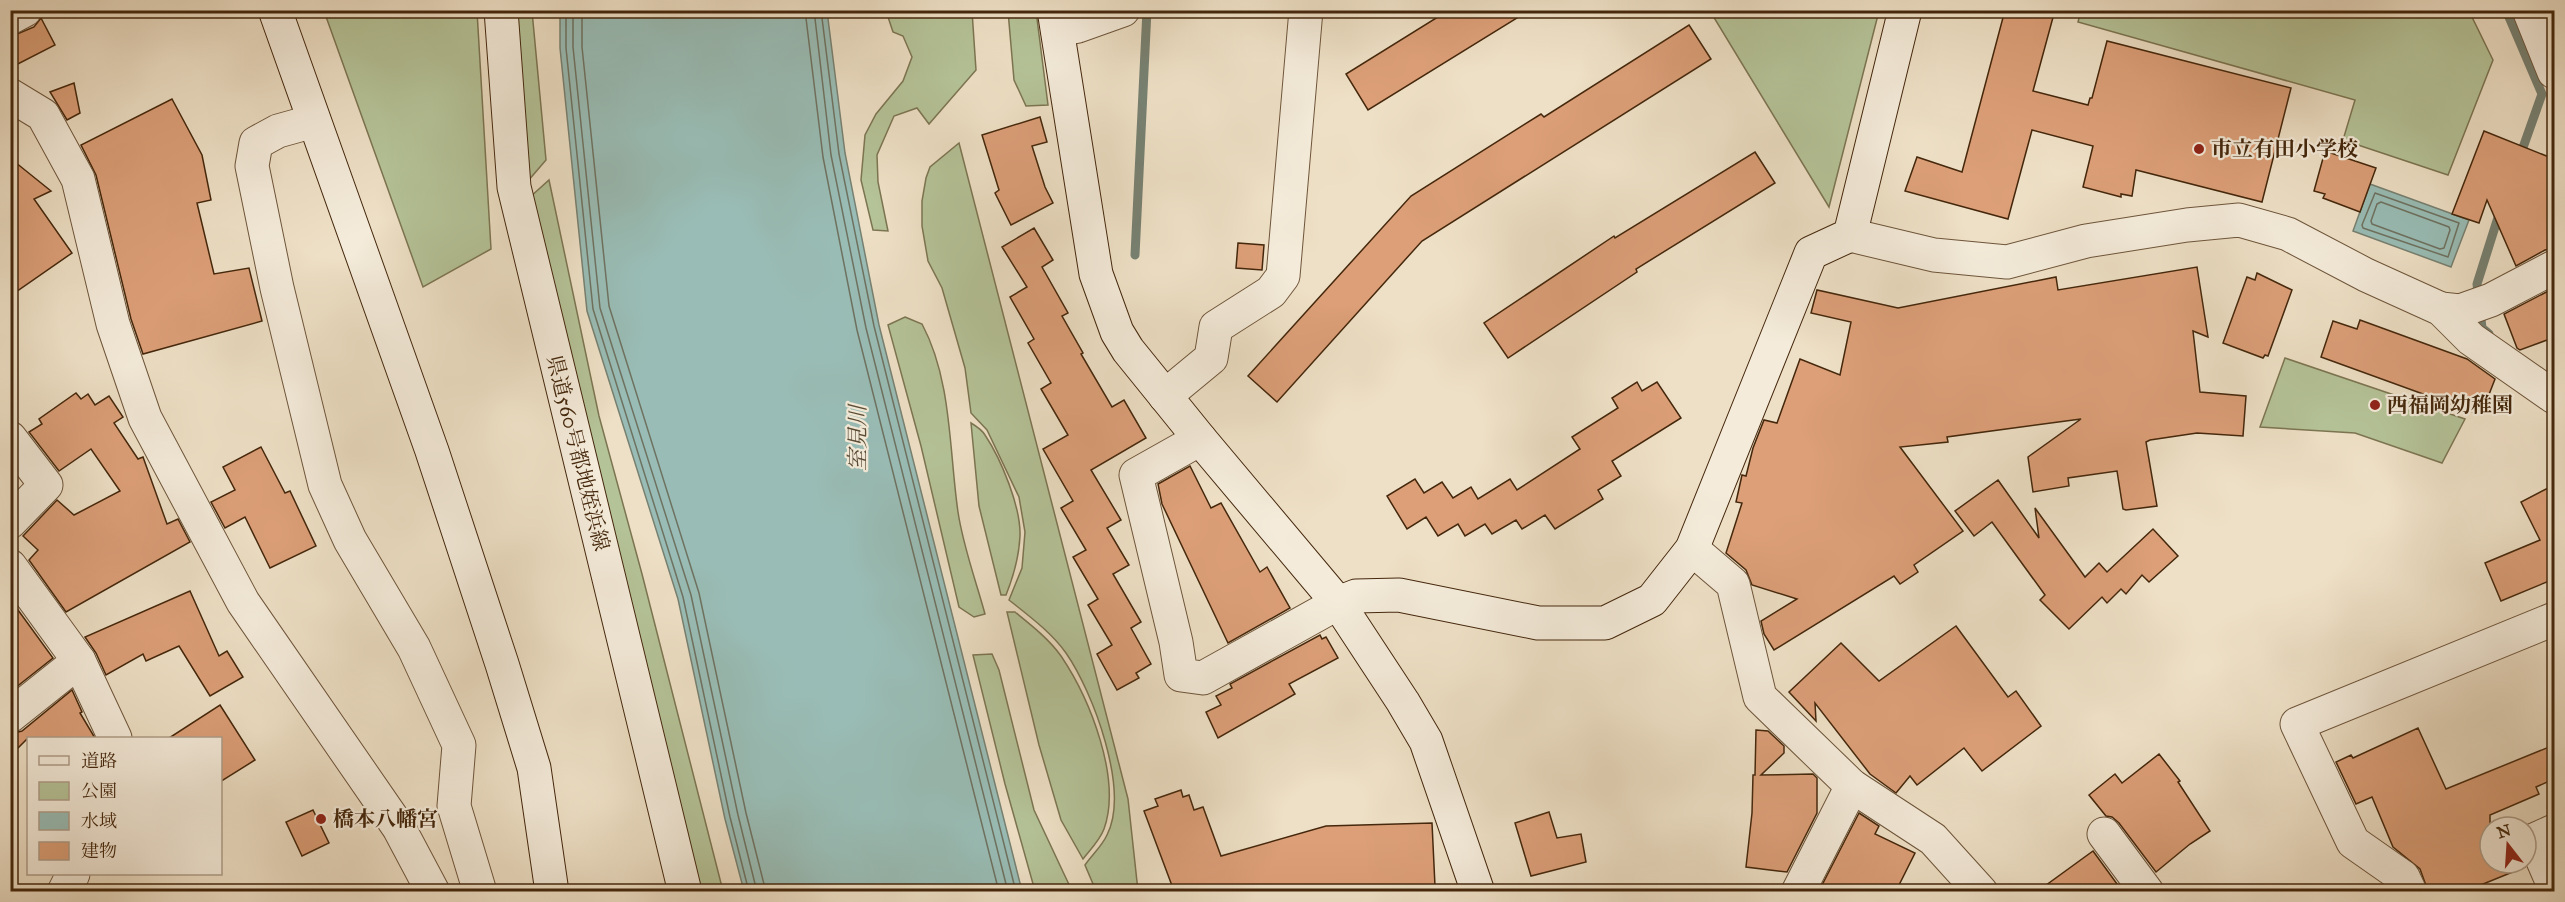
<svg xmlns="http://www.w3.org/2000/svg" width="2565" height="902" font-family="'IM FELL Great Primer','Noto Serif JP',serif">
<rect width="100%" height="100%" fill="#eee0c6"/>
<filter id="stains"><feTurbulence type="fractalNoise" baseFrequency=".00333" numOctaves="4"/><feColorMatrix values="0 0 0 0 .2 0 0 0 0 .09 0 0 0 0 .02 0 0 0 .5 -.17"/></filter>
<radialGradient id="worn" r=".72"><stop offset=".6" stop-color="#630" stop-opacity="0"/><stop offset="1" stop-color="#630" stop-opacity=".3"/></radialGradient>
<g fill="#b5c398" stroke="#7c7552" stroke-width="1.5">
<path d="M2081,10L2469,11L2493,60L2448,175L2343,140L2355,100L2078,22Z"/>
<path d="M324,11H477L491,249L423,287Z"/>
<path d="M516,11H532L546,160L527,182Z"/>
<path d="M890,11H972L976,70L929,124L917,108L894,116L877,155L878,182L888,231L873,230L861,180L865,135L876,114L903,81L912,57L903,36L893,32L888,17Z"/>
<path d="M1008,11H1036L1048,105L1026,106L1014,80Z"/>
<path d="M1710,11H1879L1829,207Z"/>
<path d="M959,143L1128,799L1138,891H1096L1085,865C1092,855 1102,846 1107,835C1130,790 1093,692 1066,653C1051,632 1029,616 1009,600L1022,568L1025,532L1019,497L987,430L971,413L965,368L942,288L928,261L922,226V201L926,178L930,167Z"/>
<path d="M549,180L599,416L642,574L723,891H701L529,198Z"/>
<path d="M905,317L922,324C952,380 949,450 958,512C963,546 976,581 985,614L974,617L959,607L921,446L888,325Z"/>
<path d="M2285,358L2465,419L2442,463L2355,433L2260,427Z"/>
<path d="M971,423C976,426 982,430 985,435C1001,459 1021,507 1020,536C1019,558 1014,575 1006,595H1001L979,506Z"/>
<path d="M1007,612H1015C1031,625 1049,639 1061,656C1090,699 1122,779 1104,829C1100,840 1090,850 1083,859L1061,820L1039,745Z"/>
<path d="M992,654L999,670L1034,810L1072,891H1035L1005,784L973,655Z"/>
</g>
<g fill="#99bdb6" stroke="#778172" stroke-width="1.5">
<path d="M560,11H827L845,153L879,325L1022,891H744L725,819L678,599L587,311L560,48Z"/>
<path d="M2370,184L2469,220L2451,267L2353,231Z"/>
</g>
<g fill="none" stroke-linecap="round" stroke-linejoin="round">
<g stroke="#6e7261" stroke-width="1.5">
<path d="M566,10V48L593,309L683,597L730,817L749,892"/>
<path d="M573,10V47L600,308L691,595L738,815L757,892"/>
<path d="M582,10V47L609,306L699,593L746,813L766,892"/>
<path d="M805,10L823,157L857,330L999,892"/>
<path d="M814,10L831,155L866,328L1008,892"/>
<path d="M821,10L839,154L874,326L1016,892"/>
<path d="M2375,193L2459,223L2448,257L2363,228L2362,225Z"/>
<path d="M2381,202L2449,227L2450,230L2444,248L2440,249L2372,224L2371,221L2377,204Z"/>
</g>
<g stroke="#778172" stroke-width="9">
<path d="M2506,10L2542,94L2520,156"/>
<path d="M1135,255L1147,10"/>
<path d="M2489,334L2482,328L2477,284L2500,211"/>
</g>
</g>
<g fill="#dc9f78" stroke="#44270c" stroke-width="1.5">
<path d="M1449,10H1530L1368,110L1346,74Z"/>
<path d="M2005,10H2055L2033,91L2088,105L2090,98H2092L2107,41L2291,88L2262,202L2136,170L2132,196L2121,194V197L2083,187L2093,146L2032,130L2008,219L1905,191L1917,157L1962,172Z"/>
<path d="M41,18L55,45L10,68V37L34,27Z"/>
<path d="M1689,25L1711,59L1422,241L1277,402L1248,376L1411,196L1541,114L1544,117Z"/>
<path d="M74,83L80,113L67,120L50,92Z"/>
<path d="M172,99L202,155L211,200L197,203L214,274L249,268L262,321L143,354L131,319L96,175L81,145Z"/>
<path d="M1040,117L1047,142L1032,146L1045,187L1053,203L1011,225L995,193L999,190L982,135Z"/>
<path d="M2484,131L2554,159V248L2545,250L2516,266L2487,200L2479,223L2452,214Z"/>
<path d="M2325,151L2376,168L2360,212L2323,198L2325,194L2314,191Z"/>
<path d="M1755,152L1775,183L1636,269L1637,272L1508,358L1484,323L1614,236L1615,238Z"/>
<path d="M10,158L51,191L34,199L72,253L10,296Z"/>
<path d="M1034,228L1053,260L1042,267L1068,313L1062,316L1083,353L1081,354L1112,407L1124,400L1146,438L1091,470L1121,520L1107,528L1129,565L1113,574L1141,622L1131,628L1151,664L1136,673L1139,678L1117,690L1097,654L1112,645L1088,605L1098,599L1073,557L1086,550L1061,508L1073,501L1043,449L1068,435L1041,389L1051,383L1028,343L1034,339L1010,297L1027,287L1002,247Z"/>
<path d="M1238,243L1264,245L1262,270L1236,268Z"/>
<path d="M2197,267L2208,337L2193,331L2200,392L2246,396L2243,436L2197,433L2150,440L2146,442L2157,506L2126,510L2123,509L2117,471L2068,478L2069,486L2033,492L2028,457L2081,419L1947,437L1948,442L1900,447L1963,531L1914,565L1918,572L1900,584L1894,576L1774,650L1764,634L1761,621L1797,599L1752,585L1746,570L1726,553L1742,503L1736,502L1742,475L1746,476L1753,448L1764,420L1777,423L1800,359L1840,375L1851,322L1811,313L1817,290L1898,308L2056,277L2058,290Z"/>
<path d="M2257,273L2292,290L2268,356L2265,355L2263,358L2223,343L2247,277L2255,280Z"/>
<path d="M2554,288V356L2547,340L2520,350L2517,348L2504,314Z"/>
<path d="M2360,320L2467,359L2495,379L2481,415L2321,357L2333,321L2357,329Z"/>
<path d="M1637,382L1642,391L1657,382L1681,418L1612,461L1621,476L1598,490L1603,499L1555,529L1545,515L1522,529L1516,520L1492,534L1485,524L1465,536L1458,524L1438,536L1426,517L1407,529L1387,496L1415,479L1424,493L1442,482L1453,498L1471,487L1478,499L1510,479L1517,490L1580,449L1572,437L1618,408L1612,398Z"/>
<path d="M76,393L81,399L88,394L95,405L109,396L123,417L114,423L138,459L143,457L167,524L178,519L190,542L66,612L29,560L38,550L23,536L57,500L74,515L120,491L91,449L59,471L29,432L42,424L39,419Z"/>
<path d="M261,447L285,493L290,491L316,546L270,568L245,517L225,528L211,502L235,490L223,467Z"/>
<path d="M1190,466L1211,508L1221,503L1260,572L1267,567L1290,608L1228,643L1162,504L1158,484Z"/>
<path d="M1998,480L2039,538L2035,508L2085,577L2099,563L2107,572L2153,529L2178,556L2149,582L2142,575L2126,594L2121,589L2107,603L2102,597L2069,629L2040,600L2045,595L1992,522L1974,536L1955,511Z"/>
<path d="M2554,485V579L2501,601L2485,563L2540,540L2521,502Z"/>
<path d="M190,591L219,656L227,651L243,677L210,696L179,646L146,661L143,654L106,675L96,653L85,637Z"/>
<path d="M10,599L53,658L10,692Z"/>
<path d="M1956,626L2008,697L2016,691L2041,726L1982,771L1964,748L1917,785L1910,776L1896,793L1870,774L1815,703L1816,721L1789,692L1841,643L1879,681Z"/>
<path d="M1320,635L1322,639L1326,637L1338,658L1289,684L1295,694L1218,738L1206,712L1221,705L1216,696L1232,688L1230,684Z"/>
<path d="M72,690L82,712L80,713L95,738H28L10,756V734L22,731Z"/>
<path d="M220,705L255,760L220,782V738H169Z"/>
<path d="M2418,728L2446,789L2554,745V779L2536,787L2539,794L2490,815V863H2524L2525,867L2466,891H2428L2420,869L2393,847L2372,797L2356,804L2336,762L2351,755L2353,758Z"/>
<path d="M1756,730L1768,731L1784,746V753L1761,775L1813,774L1817,778V813L1787,872L1746,867L1752,813L1753,775H1755Z"/>
<path d="M2159,754L2180,781L2178,782L2210,831L2190,844L2156,872L2119,823L2112,817L2106,816L2089,795L2115,774L2122,783Z"/>
<path d="M1181,790L1183,797L1189,795L1194,810L1203,807L1221,856L1326,826L1432,823L1435,886L1331,891H1174L1144,811L1158,806L1155,799Z"/>
<path d="M313,810L329,843L302,856L286,822Z"/>
<path d="M1549,812L1557,838L1581,834L1586,862L1531,876L1515,823Z"/>
<path d="M1859,813L1879,826L1875,834L1915,853L1896,891H1819Z"/>
<path d="M2093,851L2120,888L2115,891H2038Z"/>
</g>
<g fill="none" stroke-linecap="round" stroke-linejoin="round">
<g stroke="#6e553a" stroke-width="35">
<g id="street">
<path d="M2529,10L2554,72"/>
<path d="M10,18L25,10"/>
<path d="M1058,30L1078,26L1123,10"/>
<path d="M10,95L43,115L78,179L113,324L145,418L243,602L399,828L433,892"/>
<path d="M314,121L278,131L256,143L252,166L277,288L325,485L350,540L414,648L459,745L454,806L480,892"/>
<path d="M1850,235L1934,255L2007,262L2086,241L2187,225L2239,220L2288,234L2366,275L2441,309L2471,339L2554,397"/>
<path d="M2441,309L2460,311L2491,300L2554,267"/>
<path d="M1165,396L1211,358L1216,327L1271,292L1283,276L1306,10"/>
<path d="M10,438L46,485L10,522"/>
<path d="M1200,439L1136,475L1176,642L1181,675L1203,678L1338,603"/>
<path d="M1692,549L1733,584L1760,697L1852,786L1933,839L1981,892"/>
<path d="M10,566L79,661L115,738"/>
<path d="M10,716L79,661"/>
<path d="M2554,831L2534,840L2554,886"/>
<path d="M2104,834L2147,892"/>
<path d="M64,892L73,874"/>
<path d="M1798,892L1852,786"/>
<path d="M2410,892L2403,877L2353,842L2297,724L2554,619"/>
</g>
</g>
<g stroke="#44270c" stroke-width="35">
<g id="secondary">
<path d="M275,10L432,451L502,664L534,768L552,892"/>
<path d="M501,10L514,187L685,892"/>
<path d="M1054,10L1096,274L1117,332L1128,350L1200,439L1338,603L1403,702L1426,741L1478,892"/>
<path d="M1338,603L1356,596L1399,595L1538,623H1605L1652,600L1692,549L1811,253L1850,235L1905,10"/>
</g>
</g>
<use href="#street" stroke="#f4ebda" stroke-width="33"/>
<use href="#secondary" stroke="#f4ebda" stroke-width="33"/>
</g>
<g fill="#8f2418" stroke="#f4ebda" stroke-width="2">
<circle cx="2199" cy="149" r="6"/>
<circle cx="2375" cy="405" r="6"/>
<circle cx="321" cy="819" r="6"/>
</g>
<g text-anchor="middle" stroke-width="4.5" stroke-linejoin="round" paint-order="stroke">
<g font-size="21" font-weight="bold" fill="#44270c" stroke="#f4ebda" text-anchor="start">
<text x="2211" y="156">市立有田小学校</text>
<text x="2387" y="412">西福岡幼稚園</text>
<text x="333" y="826">橋本八幡宮</text>
</g>
<g font-size="21" fill="#44270c" stroke="#f4ebda">
<text transform="translate(578 453) rotate(76)" y="7">県道560号都地姪浜線</text>
</g>
<g font-size="22" font-style="italic" fill="#594c36" stroke="#f4ebda">
<text transform="translate(857 438) rotate(-90)" y="8">室見川</text>
</g>
</g>
<rect width="2565" height="902" fill="none" stroke="#eee0c6" stroke-width="36"/>
<rect x="12" y="12" width="2541" height="878" fill="none" stroke="#44270c" stroke-width="3"/>
<rect x="18" y="18" width="2529" height="866" fill="none" stroke="#44270c" stroke-width="1.5"/>
<rect x="27" y="737" width="195" height="138" fill="#f4ebda" stroke="#ae9d88" stroke-width="1.5"/>
<rect x="39" y="756" width="30" height="9" fill="#f4ebda" stroke="#ae9d88" stroke-width="1.5"/>
<text x="81" y="767" font-size="18" fill="#44270c">道路</text>
<rect x="39" y="782" width="30" height="18" fill="#b5c398" stroke="#ae9d88" stroke-width="1.5"/>
<text x="81" y="797" font-size="18" fill="#44270c">公園</text>
<rect x="39" y="812" width="30" height="18" fill="#99bdb6" stroke="#ae9d88" stroke-width="1.5"/>
<text x="81" y="827" font-size="18" fill="#44270c">水域</text>
<rect x="39" y="842" width="30" height="18" fill="#dc9f78" stroke="#ae9d88" stroke-width="1.5"/>
<text x="81" y="857" font-size="18" fill="#44270c">建物</text>
<g transform="translate(2508 845) rotate(343)"><circle r="28" fill="#f4ebda" stroke="#ae9d88" stroke-width="1.5"/>
<path d="M0-4.5L10 22L0 15L-10 22Z" fill="#8f2418"/>
<text y="-9" font-size="16" font-weight="bold" text-anchor="middle" fill="#44270c">N</text>
</g>
<rect width="100%" height="100%" filter="url(#stains)"/>
<rect width="100%" height="100%" fill="url(#worn)"/>
</svg>
